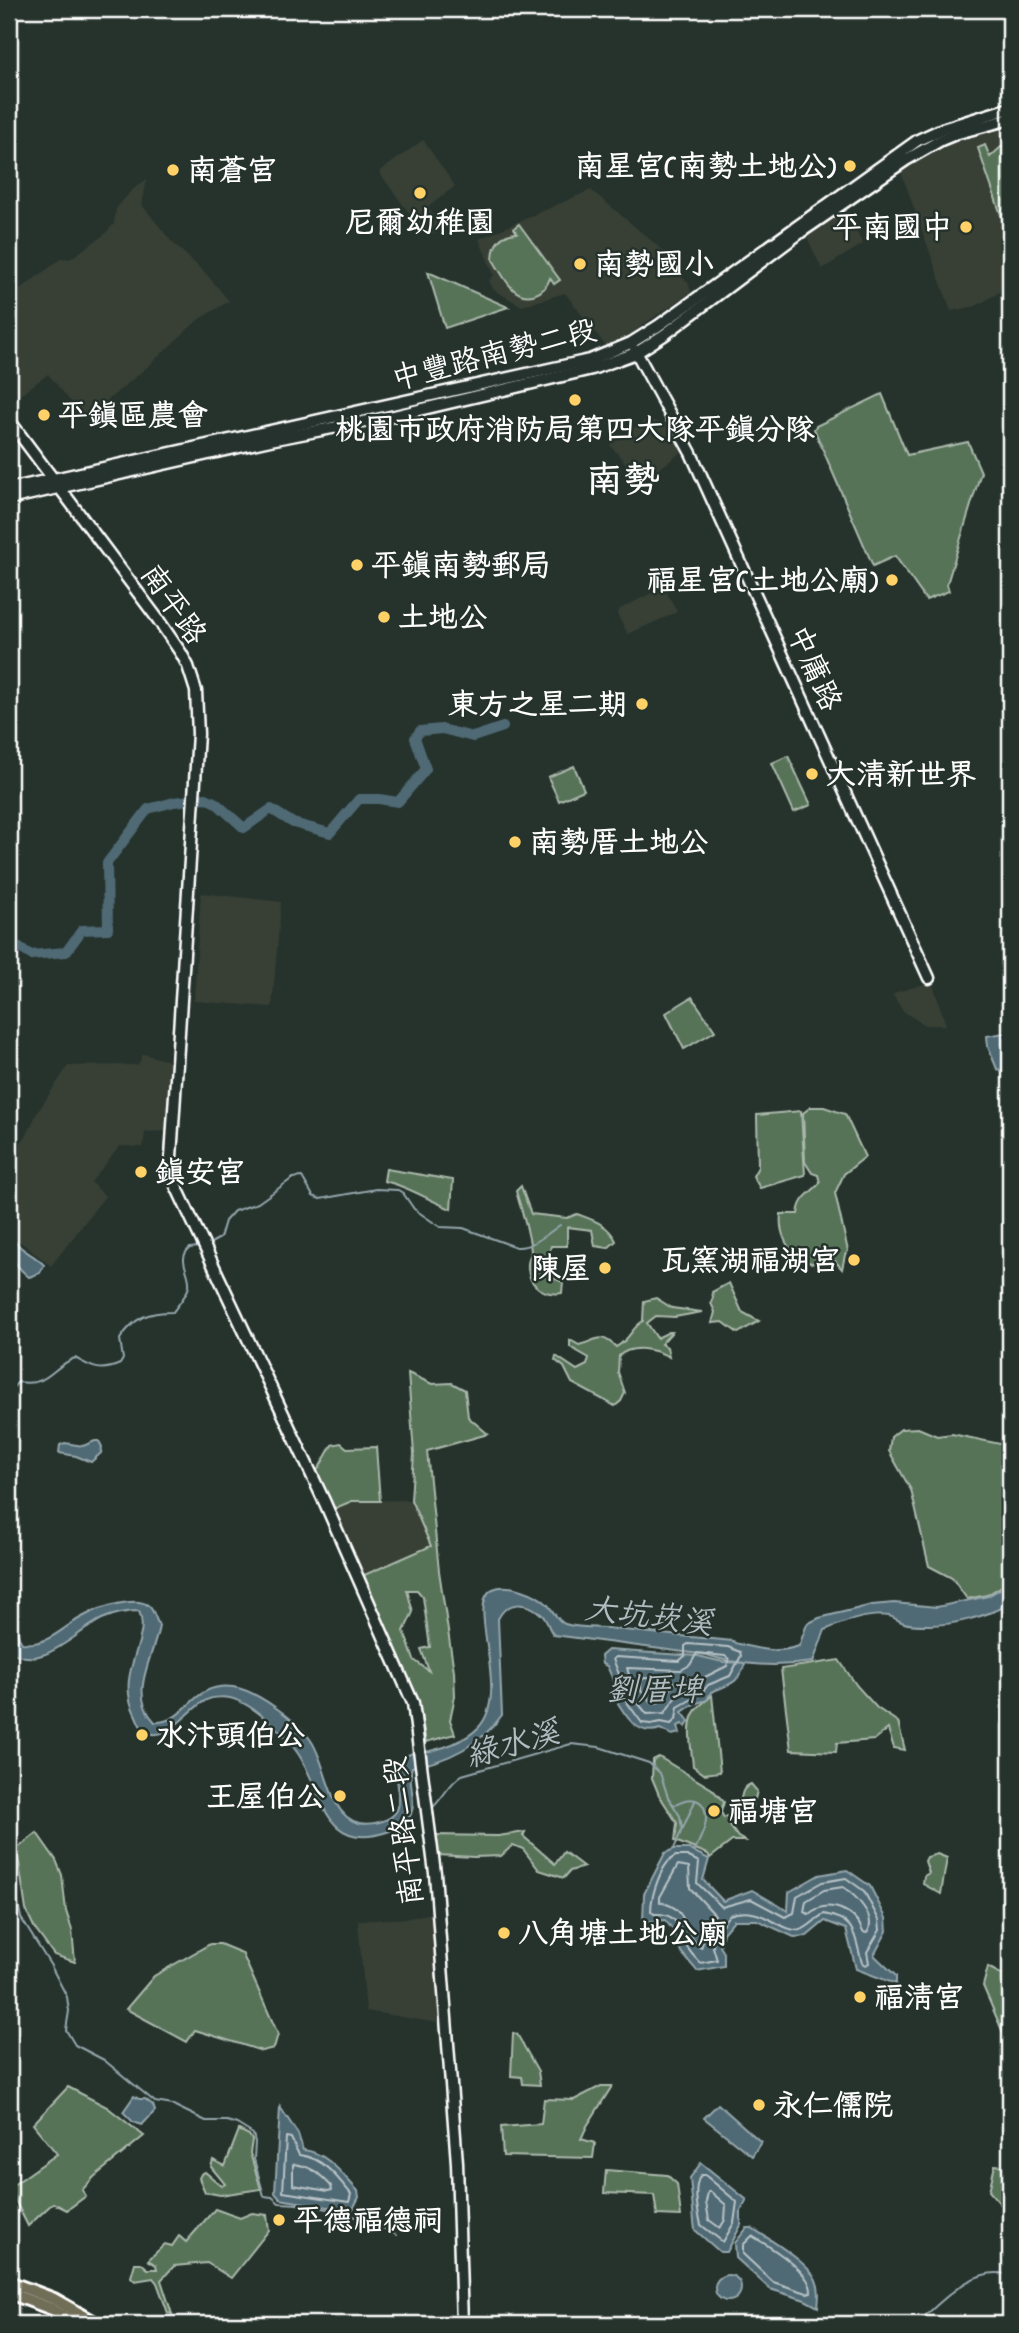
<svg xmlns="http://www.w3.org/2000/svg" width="1019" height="2333" font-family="'Indie Flower','LXGW WenKai TC',sans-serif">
<rect width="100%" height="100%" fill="#26332d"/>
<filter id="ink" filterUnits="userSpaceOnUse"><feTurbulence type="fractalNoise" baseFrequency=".0143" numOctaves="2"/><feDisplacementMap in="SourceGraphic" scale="14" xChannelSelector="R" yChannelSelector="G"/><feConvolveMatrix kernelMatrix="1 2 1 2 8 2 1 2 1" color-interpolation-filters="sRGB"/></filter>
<g filter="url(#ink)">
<g fill="#384036">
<path d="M1010,123V286L976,306L951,311L900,169L943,142Z"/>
<path d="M423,140L455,186L428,207L443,228L427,237L379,172Z"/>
<path d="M147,179L142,205L171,241L207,275L229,301L198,320L146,368L85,419L48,374L9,403V298L62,258L70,259L104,235L114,224L116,209L131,191Z"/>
<path d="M591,190L666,253L670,268L688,282L691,292L641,326L628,338L605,345L565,293L522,306L494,290L489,281L494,275L479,239Z"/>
<path d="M842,207L863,244L822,269L805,233Z"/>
<path d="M647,419L670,426L684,450L642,482L610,445Z"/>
<path d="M664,587L677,612L628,634L617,614L620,609Z"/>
<path d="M201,893L281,902L272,1007L194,1001Z"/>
<path d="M932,982L946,1025H925L903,1011L893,995L897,992Z"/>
<path d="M143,1054L172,1062L167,1131L145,1132L143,1147L120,1146L91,1182L105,1196L51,1266L13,1236L9,1237V1157L27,1135L37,1113L68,1066L138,1065Z"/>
<path d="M411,1500L431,1546L362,1576L333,1509L352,1501Z"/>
<path d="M432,1913L439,2023L366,2011L358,1921L409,1918Z"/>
</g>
<g fill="#577359" stroke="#abb9ac" stroke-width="2" fill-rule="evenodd">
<path d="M1010,143V241L978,148L985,145L990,157L1002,146Z"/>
<path d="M519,224L560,280L554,284L550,278C545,294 527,302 513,289C505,282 499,269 493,260C493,244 500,234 517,233L514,228Z"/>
<path d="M428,272L508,307L445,328Z"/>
<path d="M882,394L907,455L968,442L981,472L947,584L949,591L926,600L895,556L873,566L814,429L816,426Z"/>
<path d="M788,756L811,805L794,812L772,763Z"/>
<path d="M574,766L584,790L559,801L548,777Z"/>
<path d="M692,997L715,1031L684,1049L666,1013Z"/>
<path d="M811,1107H824L845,1114L865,1157L844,1174L835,1193L848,1251L845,1255L842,1269L835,1261C804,1273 777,1246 781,1214H798C800,1197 809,1195 820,1183L818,1175L812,1173L805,1162L803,1113Z"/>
<path d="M801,1111L805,1175L760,1188L753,1176L758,1167L757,1115Z"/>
<path d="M386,1169L453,1180L451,1209C428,1200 408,1186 384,1181Z"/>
<path d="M521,1186L531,1214L567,1218L577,1214C593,1220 608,1224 616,1241L608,1248L595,1246L592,1230L567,1227V1246H551L544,1274L563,1282L562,1293C545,1296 528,1286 528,1267C527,1261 531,1256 531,1251C529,1231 521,1210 516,1191Z"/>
<path d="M729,1283L742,1312L759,1321L738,1333L723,1322L712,1323L715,1312L711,1303L713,1297L712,1292Z"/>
<path d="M656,1298L672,1308L702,1312L675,1317L656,1316L647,1323L657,1338L669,1332H672L661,1344L667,1347L669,1357C655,1349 632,1344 619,1356L618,1372L625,1393L621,1401L615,1406L572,1383L564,1367L555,1360L556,1356L577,1370L587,1365L589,1358L570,1347V1340L579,1345C597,1341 599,1331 616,1347C631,1339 631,1328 643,1321L644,1301Z"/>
<path d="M408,1373L432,1384L452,1383L465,1390L468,1417L488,1434L427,1451L439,1571L454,1671L455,1696L450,1720L455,1734L426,1742L418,1698L362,1576L431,1546L411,1500L414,1454ZM407,1590H417L423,1597L430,1647L421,1649L429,1671L414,1660L404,1631L413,1612Z"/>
<path d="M918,1428L937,1436L952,1434L1010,1446V1581L987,1595L967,1599L952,1578L929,1566L911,1490L889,1451L891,1437L901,1429Z"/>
<path d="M341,1443L347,1448L376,1447L380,1501H352L333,1509L315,1472L319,1468L332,1445Z"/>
<path d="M839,1660L857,1686L877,1708L898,1722L905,1750L894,1748L888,1729L874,1740L837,1743L836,1752L791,1750L781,1669Z"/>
<path d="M712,1695L720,1772L704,1774L693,1766C692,1751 685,1723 696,1710C700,1704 707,1701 712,1695Z"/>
<path d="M659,1757L712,1789L724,1802L721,1812L724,1818C729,1815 736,1810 739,1805C743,1795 740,1789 751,1784L757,1791C752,1814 745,1813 730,1826L738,1837L745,1841H732L710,1858L708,1854L675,1841L677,1823L659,1795L652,1778L653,1760Z"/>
<path d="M525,1832L523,1836L555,1864L564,1852L584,1867L570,1871L564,1878L539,1870L523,1849L513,1845L501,1856L474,1857L437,1855L434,1835L498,1836Z"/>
<path d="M37,1833L56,1860L62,1875L66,1911L72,1930L75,1962L54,1955L35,1929L26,1910L19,1863L14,1851Z"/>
<path d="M937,1854L947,1858L941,1894L923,1884L924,1876L929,1873L925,1861L927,1857Z"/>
<path d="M210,1944H220L242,1953L278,2034L274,2048L262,2051L195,2030L187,2042L126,2009L154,1976Z"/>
<path d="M988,1967L1010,1979V2041L1007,2042L983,1986Z"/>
<path d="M513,2033L517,2034L538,2071L540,2085L523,2084L522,2077L511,2076Z"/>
<path d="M601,2086H612L587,2126L581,2139L595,2143L593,2158L503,2156L501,2127L541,2124L544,2099L574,2100Z"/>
<path d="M68,2087L107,2107L144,2136L94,2177L82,2190L86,2196L67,2210L53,2203L28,2226L9,2188L57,2154L33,2124Z"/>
<path d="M239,2130L249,2135L252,2140L250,2153L261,2189L220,2195L205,2192L199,2178L201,2174L205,2172L222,2186L225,2184L211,2167L213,2160L225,2166Z"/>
<path d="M995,2165L1010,2167V2215L989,2191Z"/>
<path d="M606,2170L667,2175L677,2184L681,2216L657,2215L654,2195L604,2193Z"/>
<path d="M215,2209L240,2218L252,2213L267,2215L269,2230L231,2278L207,2263L174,2266L161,2280L172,2314L168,2313L157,2283L153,2278L135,2281L131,2277L135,2263H141L148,2269H157L156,2265L148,2260L165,2244L172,2246L179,2236L186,2242Z"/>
</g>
<g fill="#4f6a74" stroke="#95a6ac" stroke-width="2">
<path d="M1010,1032V1074L997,1069L988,1047L987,1036Z"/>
<path d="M9,1238H13C22,1253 32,1252 44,1265L40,1273L29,1277C15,1266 9,1255 9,1238Z"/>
<path d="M95,1441H99L102,1447L101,1453L91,1462L76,1456L59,1453L60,1445L65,1443L83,1446Z"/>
<path d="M1010,1583V1604C986,1616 953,1626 926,1625C919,1625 910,1625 904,1623C898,1621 894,1617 889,1616C869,1613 843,1622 825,1630L813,1662C779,1667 739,1666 707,1655L554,1635C548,1629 548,1621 542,1615C527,1601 507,1600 498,1619L502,1715C482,1744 446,1762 412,1767C407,1782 417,1799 411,1814C407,1824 397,1829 387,1832C323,1853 323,1792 299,1755C287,1736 253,1703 230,1698C225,1697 214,1697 209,1699C191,1704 164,1751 142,1728C139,1725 137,1718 135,1714C114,1672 152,1641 139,1611C126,1611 114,1614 102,1619C75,1632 40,1674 9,1650V1599C15,1613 13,1631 22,1643C49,1647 64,1625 86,1615C99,1608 137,1595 149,1606C154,1611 156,1619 159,1626C154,1657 127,1694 155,1722C188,1723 190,1682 233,1687C256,1690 296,1720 310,1739C330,1765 327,1832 375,1823C425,1814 376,1769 410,1754C416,1752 424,1752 430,1751C447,1747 466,1740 478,1728C513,1693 464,1603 493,1589C508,1582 536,1593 547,1604C553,1610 557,1621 565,1624C576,1628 594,1627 607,1628C649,1633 691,1637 733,1641L735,1643C758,1649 776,1654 799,1646L807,1624L819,1618L872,1605L894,1603L937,1607L988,1596Z"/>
<path d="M608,1650L698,1656L723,1662L745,1663C739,1684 730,1684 711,1692L707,1700L694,1704L682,1712L689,1721L686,1727L682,1724L678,1726L680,1733L672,1735L660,1729C636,1738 623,1712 612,1693L615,1684L607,1666L602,1664L601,1656Z"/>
<path d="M674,1849H689L709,1859L703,1880L723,1901L752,1890L788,1911L789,1892L819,1875L847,1870L870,1886L886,1918L887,1931L874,1955L896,1976V1984L856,1969L846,1929L825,1921L807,1936L794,1937L757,1920H734L723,1933L720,1946L724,1953V1966L697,1971L681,1952L673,1930L665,1920L643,1922L644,1894L665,1853Z"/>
<path d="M134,2096L139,2099H145L153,2105L155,2111L142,2125L133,2122L123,2112Z"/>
<path d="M718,2104L761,2142L752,2156L704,2118Z"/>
<path d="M280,2107L298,2134L303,2150C327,2152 343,2175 358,2191L359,2197L352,2211L280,2199L275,2193Z"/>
<path d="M701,2163L747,2200L741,2211V2225L727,2252H720L695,2230L694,2222L690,2178Z"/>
<path d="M747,2228H752C769,2239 808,2262 816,2280C820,2289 819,2298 818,2307L805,2300L770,2289L736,2258L735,2243Z"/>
<circle cx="728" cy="2288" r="13"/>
</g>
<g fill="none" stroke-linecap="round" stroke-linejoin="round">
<g stroke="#b9c3c7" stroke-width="2">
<path d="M688,1644L728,1647L740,1652L741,1656L730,1676L708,1685L701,1694L678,1707L676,1719L671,1724L661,1722L651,1724L642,1723L621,1694L622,1682L613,1659L616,1657L679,1661L685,1656V1646Z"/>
<path d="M697,1653L725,1656L729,1659L727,1666L703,1678L695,1687L674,1699L665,1713L647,1714L630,1693L631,1682L627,1668L681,1670L690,1665Z"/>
<path d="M644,1678L672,1680L675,1684L659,1702L653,1703L641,1691V1681Z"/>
<path d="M676,1856H687L699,1862L697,1883L722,1907L751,1899L785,1917L794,1913L797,1896L822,1882L846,1878L864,1891L879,1920L880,1930L867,1952L869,1963L866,1965L862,1963C854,1935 857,1920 824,1914C816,1918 809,1928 800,1930C781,1933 761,1903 729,1915L714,1936L713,1947L717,1960L700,1963C695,1957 689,1952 686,1945C678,1926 678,1913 654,1914L651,1911C651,1896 661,1862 676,1856Z"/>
<path d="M678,1865L689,1867L690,1888L715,1915L708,1927L701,1948C689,1941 688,1919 676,1909C671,1905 665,1904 660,1902V1897Z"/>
<path d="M843,1887C855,1895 878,1917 867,1933L863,1932C855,1910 828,1898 809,1914L804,1912L806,1901L824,1890Z"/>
<path d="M286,2137L291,2138L299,2155C303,2156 307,2156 311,2158C327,2163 341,2182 351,2194L349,2202L283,2192Z"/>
<path d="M293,2164C311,2166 319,2173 331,2186L332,2190L328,2191L293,2185Z"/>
<path d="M701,2175H705L737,2202L734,2223L723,2242L701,2225C698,2211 692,2187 701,2175Z"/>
<path d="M708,2192H711L726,2205L725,2220L720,2228L709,2220L706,2202Z"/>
<path d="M752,2236C769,2246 812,2272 811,2292L807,2293L773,2282L743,2254V2245Z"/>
</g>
<g stroke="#95a6ac" stroke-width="2">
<path d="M207,1245L220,1238L225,1221L234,1211L258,1203L293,1178L302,1177L313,1196L320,1199L376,1189L398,1190L403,1193L414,1209L440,1227L463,1228L516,1247C532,1248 547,1234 560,1225"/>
<path d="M9,1392L18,1382C49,1387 51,1367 75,1358C92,1367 99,1373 120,1364L123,1359L120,1339C135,1317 147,1312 173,1312C178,1304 187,1296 189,1286C191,1272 176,1259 190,1248L199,1247"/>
<path d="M674,1805C689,1796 706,1796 706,1819C706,1830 698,1842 694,1852"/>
<path d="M431,1809C443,1799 448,1784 462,1775L571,1744L599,1747L649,1763L660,1773L668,1797L680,1816L682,1829L674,1849"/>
<path d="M683,1828L695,1801"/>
<path d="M9,1858L21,1918L51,1966L67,1997L69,2011L66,2030L75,2045L104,2060L155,2102L173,2105L206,2121H227L237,2124L253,2134L255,2142L254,2159L264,2196L272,2197L279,2203C319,2204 361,2215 396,2235"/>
<path d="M916,2324C942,2302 973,2264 1010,2275"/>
</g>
<path stroke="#4f6a74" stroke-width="10" d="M9,941L31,955L66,952L82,930L108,929L107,863L148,809L174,802L206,798L216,803L244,828L271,809L293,823L330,833L359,799H379L398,802L426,769L415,738L420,731L442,729L473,737L503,727"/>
<g stroke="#fff" stroke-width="15">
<g id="secondary">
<path d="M635,350L691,453L929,978"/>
<path d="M9,420L157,618L181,653L188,666L196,691L198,734L170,1173L325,1503L413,1703L435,1873L457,2163L462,2324"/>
<path d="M9,489L590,360L631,343L658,326L918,140L942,129L1010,108"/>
<path d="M9,499L270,440L389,417L592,369L636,353L664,335L801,232L906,160L941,140L958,133L1010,119"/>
</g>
</g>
<g stroke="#fff" stroke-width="16">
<g id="primary">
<path d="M9,2282L54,2299L98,2324"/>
<path d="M9,2293L52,2309L79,2324"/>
</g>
</g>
<use href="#secondary" stroke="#26332d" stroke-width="10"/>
<use href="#primary" stroke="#716e59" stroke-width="10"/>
<g stroke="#fff" stroke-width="4.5">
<path id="rail" d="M9,2313L22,2324"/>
</g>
<use href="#rail" stroke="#26332d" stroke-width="2" stroke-dasharray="5" stroke-linecap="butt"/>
</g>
</g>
<g fill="#ffd166" stroke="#26332d" stroke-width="2.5">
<circle cx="850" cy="166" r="7"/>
<circle cx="173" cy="170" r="7"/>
<circle cx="420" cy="193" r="7"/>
<circle cx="966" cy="227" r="7"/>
<circle cx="580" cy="264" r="7"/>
<circle cx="575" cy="400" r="7"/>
<circle cx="44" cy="415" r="7"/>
<circle cx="357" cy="565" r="7"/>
<circle cx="892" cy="580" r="7"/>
<circle cx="384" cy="617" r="7"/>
<circle cx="642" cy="704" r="7"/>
<circle cx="812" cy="774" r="7"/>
<circle cx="515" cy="842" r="7"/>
<circle cx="141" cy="1172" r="7"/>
<circle cx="854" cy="1260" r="7"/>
<circle cx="605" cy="1268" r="7"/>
<circle cx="142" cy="1735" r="7"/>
<circle cx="340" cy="1796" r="7"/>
<circle cx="714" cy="1811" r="7"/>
<circle cx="504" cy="1933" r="7"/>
<circle cx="860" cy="1997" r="7"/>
<circle cx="759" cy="2105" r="7"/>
<circle cx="279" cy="2220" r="7"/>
</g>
<g text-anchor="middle" stroke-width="5" stroke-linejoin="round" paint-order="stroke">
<g font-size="30" font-weight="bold" fill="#fff" stroke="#26332d" text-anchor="start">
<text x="836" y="176" text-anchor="end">南星宮(南勢土地公)</text>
<text x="187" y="180">南蒼宮</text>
<text x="420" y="232" text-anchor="middle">尼爾幼稚園</text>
<text x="952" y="237" text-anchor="end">平南國中</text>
<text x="594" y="274">南勢國小</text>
<text x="58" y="425">平鎮區農會</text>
<text x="575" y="439" text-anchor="middle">桃園市政府消防局第四大隊平鎮分隊</text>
<text x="371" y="575">平鎮南勢郵局</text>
<text x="878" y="590" text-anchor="end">福星宮(土地公廟)</text>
<text x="398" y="627">土地公</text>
<text x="628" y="714" text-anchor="end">東方之星二期</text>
<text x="826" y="784">大清新世界</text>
<text x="529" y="852">南勢厝土地公</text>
<text x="155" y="1182">鎮安宮</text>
<text x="840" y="1270" text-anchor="end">瓦窯湖福湖宮</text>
<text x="591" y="1278" text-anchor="end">陳屋</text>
<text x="156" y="1745">水汴頭伯公</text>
<text x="326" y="1806" text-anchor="end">王屋伯公</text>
<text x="728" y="1821">福塘宮</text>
<text x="518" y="1943">八角塘土地公廟</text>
<text x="874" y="2007">福清宮</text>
<text x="773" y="2115">永仁儒院</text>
<text x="293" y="2230">平德福德祠</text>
</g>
<g font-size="30" fill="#fff" stroke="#26332d">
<text transform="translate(494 354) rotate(-14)" y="10">中豐路南勢二段</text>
<text transform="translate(174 604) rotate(55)" y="10">南平路</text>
<text transform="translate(815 668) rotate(66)" y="10">中庸路</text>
<text transform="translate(403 1831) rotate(-97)" y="10">南平路二段</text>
</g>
<g font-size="32" font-style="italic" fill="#b0bcc0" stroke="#26332d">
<text transform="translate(649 1615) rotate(7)" y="11">大坑崁溪</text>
<text x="654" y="1700">劉厝埤</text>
<text transform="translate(512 1743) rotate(-16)" y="11">綠水溪</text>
</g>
<g font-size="37" font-weight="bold" fill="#fff" stroke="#26332d">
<text x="623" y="492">南勢</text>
</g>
</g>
<rect width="1019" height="2333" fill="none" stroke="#26332d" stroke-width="35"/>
<rect x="18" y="18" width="984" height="2298" fill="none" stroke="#fff" stroke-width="2.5" filter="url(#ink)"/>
</svg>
